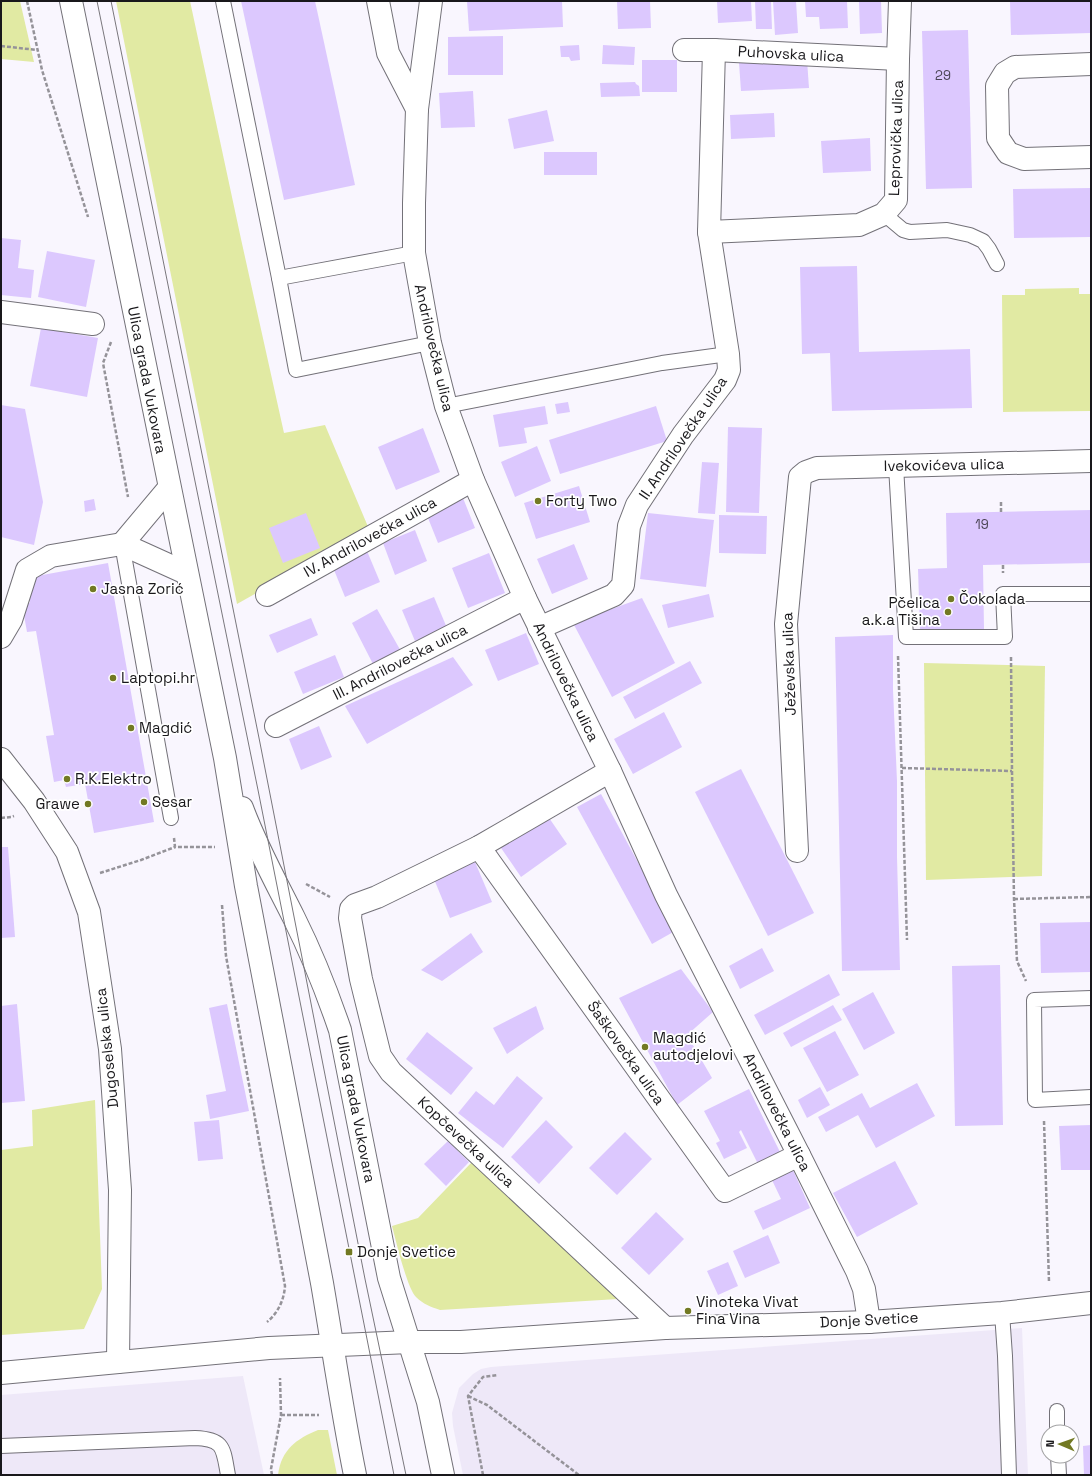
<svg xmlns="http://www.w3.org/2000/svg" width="1092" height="1476" font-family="'Space Grotesk',sans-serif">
<rect width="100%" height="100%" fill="#f9f6fe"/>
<g fill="#eee8f8">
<path d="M1022,1328L1028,1475H463L453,1426L452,1413L459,1388L473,1374L481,1369L491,1367Z"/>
<path d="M243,1376L264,1475H1V1395Z"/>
</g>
<g fill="#e1eaa3">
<path d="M1,1H20L34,62L1,59Z"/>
<path d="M116,1H190L241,239L284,433L325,425L369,529L237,604Z"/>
<path d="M1079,288V294H1091V411L1003,412L1002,295H1025V289Z"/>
<path d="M924,663L1045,666L1042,876L926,880Z"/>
<path d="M95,1100L102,1289L84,1329L1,1335V1150L33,1146L32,1110Z"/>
<path d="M472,1162L618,1299L440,1310C431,1307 423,1304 416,1297C407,1288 396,1241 392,1226L418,1218Z"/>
<path d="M318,1430H328L337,1475H278C281,1450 296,1439 318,1430Z"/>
</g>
<g fill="#dcc8fe">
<path d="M241,1H315L355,185L284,200Z"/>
<path d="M467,1H562L563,27L469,31Z"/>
<path d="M617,1H650L651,28L618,29Z"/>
<path d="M717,1H751L752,21L718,23Z"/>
<path d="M755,1H771L772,29H756Z"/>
<path d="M773,1H796L798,33L775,35Z"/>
<path d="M805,1H847L848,28L820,29L819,17H806Z"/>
<path d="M859,1H881L882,33L860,34Z"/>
<path d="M1010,1H1091V33L1011,35Z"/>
<path d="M968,30L972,188L926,189L922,31Z"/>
<path d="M503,36V75H448V37Z"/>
<path d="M579,45L580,60L571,61L569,57H561L560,46Z"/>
<path d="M603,45L635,47L634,65L602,64Z"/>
<rect x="642" y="60" width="35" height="32"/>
<path d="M807,60L809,88L741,91L739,63Z"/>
<path d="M635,82L636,84L639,86L640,96L601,97L600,83Z"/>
<path d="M473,91L475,127L441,128L439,93Z"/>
<path d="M547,110L554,141L514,149L508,119Z"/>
<path d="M774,113L775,137L731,139L730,115Z"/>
<path d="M870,138L871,171L823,173L821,141Z"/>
<rect x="544" y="152" width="53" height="23"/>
<path d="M1091,188V237L1014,238L1013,189Z"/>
<path d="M1,238L21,240L18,268L34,270L31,298L1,295Z"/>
<path d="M47,251L95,260L86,307L38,297Z"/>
<path d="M857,266L859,352L970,349L972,408L832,411L830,353L802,354L800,267Z"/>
<path d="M41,328L98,338L87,397L30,386Z"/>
<path d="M568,402L570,412L557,414L555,404Z"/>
<path d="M1,405L25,409L43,502L34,545L1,537Z"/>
<path d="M545,406L548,424L524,428L527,443L499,447L493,415Z"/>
<path d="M656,406L667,441L560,474L549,440Z"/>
<path d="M728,427L762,428L759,513L726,512Z"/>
<path d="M423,428L440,472L396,490L378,447Z"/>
<path d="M537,446L551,481L515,497L501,462Z"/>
<path d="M702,462L719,463L715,514L698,513Z"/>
<path d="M579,486L590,522L536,539L524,503Z"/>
<path d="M461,493L475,528L438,543L424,508Z"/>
<path d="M94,499L96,510L85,512L84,501Z"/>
<path d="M1091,510V563L983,565L984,629L920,630L918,569L947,568L946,513Z"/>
<path d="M306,513L320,548L283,563L269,528Z"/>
<path d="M648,513L714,520L706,587L640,579Z"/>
<path d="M719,515L767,516L766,554L719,553Z"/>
<path d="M415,530L427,561L395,575L383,543Z"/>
<path d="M574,544L588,579L552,594L537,559Z"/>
<path d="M367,551L380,582L345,597L332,565Z"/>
<path d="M489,553L505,593L468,608L452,568Z"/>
<path d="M108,563L154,822L94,833L85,784L66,787L64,780L54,782L46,736L54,735L36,631L27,632L22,604L30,603L26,578Z"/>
<path d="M709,594L714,617L668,628L662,605Z"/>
<path d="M434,597L447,628L415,641L402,610Z"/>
<path d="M642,598L675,663L612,697L573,623Z"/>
<path d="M377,609L402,653L374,666L352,623Z"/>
<path d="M311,618L318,635L277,653L269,635Z"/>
<path d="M526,633L539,664L498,681L485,650Z"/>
<path d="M893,635V690L897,781V857L900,970L842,971L835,637Z"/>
<path d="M335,655L344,677L303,694L294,672Z"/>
<path d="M453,657L473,685L367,744L345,706Z"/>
<path d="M690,661L702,683L635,719L623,697Z"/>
<path d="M664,712L682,747L633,774L614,739Z"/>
<path d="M319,726L332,757L301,770L289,739Z"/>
<path d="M741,769L814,913L768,936L695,792Z"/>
<path d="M601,794L675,931L652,944L577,807Z"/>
<path d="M545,812L567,844L521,877L499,845Z"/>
<path d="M1,847H8L15,937L1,938Z"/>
<path d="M475,862L492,902L450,918L434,879Z"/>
<path d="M1091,922V972L1041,973L1040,923Z"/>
<path d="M471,933L483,952L442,981L421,970Z"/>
<path d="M762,948L774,971L740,989L729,966Z"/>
<path d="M1000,965L1003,1125L955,1126L952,966Z"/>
<path d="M681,969L713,1012L687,1035L712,1078L677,1105L619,998Z"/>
<path d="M829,974L840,995L765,1035L754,1015Z"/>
<path d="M873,992L895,1033L864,1050L842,1009Z"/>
<path d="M17,1004L25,1101L1,1103V1006Z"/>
<path d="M227,1004L249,1111L210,1119L206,1095L226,1091L209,1008Z"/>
<path d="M833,1005L842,1020L791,1047L783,1033Z"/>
<path d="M536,1006L544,1029L507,1054L493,1028Z"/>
<path d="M835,1031L859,1075L827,1092L803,1048Z"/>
<path d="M427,1032L473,1068L451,1095L406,1059Z"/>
<path d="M517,1076L543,1098L503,1148L458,1113L476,1091L494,1105Z"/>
<path d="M917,1083L935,1116L876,1148L858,1115L826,1132L818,1117L862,1093L870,1108Z"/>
<path d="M820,1087L830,1105L807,1118L798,1100Z"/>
<path d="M749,1089L780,1152L758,1164L741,1130L739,1132L747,1148L724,1159L716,1143L720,1141L704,1111Z"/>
<path d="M219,1120L223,1159L198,1161L194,1122Z"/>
<path d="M546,1120L573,1147L539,1184L511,1157Z"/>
<path d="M1091,1125V1170H1061L1059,1126Z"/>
<path d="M625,1132L652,1159L617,1195L589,1168Z"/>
<path d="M448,1141L469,1162L446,1186L424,1164Z"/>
<path d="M895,1161L918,1204L857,1237L833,1193Z"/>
<path d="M793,1170L810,1208L763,1230L754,1211L781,1199L772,1180Z"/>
<path d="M656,1212L684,1239L649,1275L621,1248Z"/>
<path d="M768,1235L780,1263L745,1278L733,1251Z"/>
<path d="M728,1262L738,1286L718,1295L707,1271Z"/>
<path d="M1091,1445V1475H1084L1083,1446Z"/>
</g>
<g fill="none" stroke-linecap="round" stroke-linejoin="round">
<g stroke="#737178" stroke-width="16">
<g id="lane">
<path d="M223,1L279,278"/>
<path d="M884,214L903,230L910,232L947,230L970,235L983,241L989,249L997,264"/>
<path d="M414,253L279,278L296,370L430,343"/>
<path d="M446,406L662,363L728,354"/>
<path d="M896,466L906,637H1005L1003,594H1091"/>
<path d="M122,544L171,818"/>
<path d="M1091,998L1034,1000L1035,1100L1091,1097"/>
<path d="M1002,1313L1005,1356L1009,1475"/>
<path d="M1057,1411V1432"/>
<path d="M1,1446L195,1438C225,1439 223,1449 228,1475"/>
<path d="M1058,1456L1059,1475"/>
</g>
</g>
<g stroke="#737178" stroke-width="24">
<g id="street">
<path d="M378,1L388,53L417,109"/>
<path d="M431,1L417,109L414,203V253L430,343L446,406L473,480L525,598L610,771L666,895L799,1155L857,1271L864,1289L869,1322"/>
<path d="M684,50H714L898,59"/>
<path d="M1091,64L1015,67L1005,73L997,86L998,138L1008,153L1024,159L1091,157"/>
<path d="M709,232L859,225L884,214L896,200L898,59L900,1"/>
<path d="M1,312L93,324"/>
<path d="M169,488L122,544L186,573"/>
<path d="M267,595L473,480"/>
<path d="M539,628L614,595L623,585L629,526L637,505L683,435L725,380L729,370L728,354L709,232L714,50"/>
<path d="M1,637L11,620L27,570L51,556L122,544"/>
<path d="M276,726L525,598"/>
<path d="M1,759L34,801L67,852L89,912L110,1049L120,1190L118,1362"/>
<path d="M610,771L479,847L377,897L355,905L351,909L350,918L361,979L380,1056L391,1072L665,1328"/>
<path d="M479,847L725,1191L799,1155"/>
<path d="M797,851L786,624L800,477L806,472L817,468L1091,461"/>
</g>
</g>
<g stroke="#737178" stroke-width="24">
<g id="secondary">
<path d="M71,1L225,758L246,886L322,1283C333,1347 342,1411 355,1475"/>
<path d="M242,808C256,846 276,882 294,918C312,954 327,992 340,1030L389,1278L428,1402L443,1475"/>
<path d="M1,1373L269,1348L410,1342H461L665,1328L869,1322L1002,1313L1091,1303"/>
</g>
</g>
<g stroke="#959399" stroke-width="2.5" stroke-dasharray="4 2" stroke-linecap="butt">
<path d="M27,1L42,70L88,217"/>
<path d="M1,46L37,50"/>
<path d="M111,342L103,363L128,497"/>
<path d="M1001,512V502"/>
<path d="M1003,565V573"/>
<path d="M898,656L907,940"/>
<path d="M1011,657L1012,771L1014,899L1017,961L1026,981"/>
<path d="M902,768L1012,771"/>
<path d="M1,818L11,817L14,816"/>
<path d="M174,838L175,847H215"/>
<path d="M100,873L141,860L175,847"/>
<path d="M306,884L330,897"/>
<path d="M1014,899L1091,897"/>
<path d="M222,905L226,956L285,1286C284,1300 278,1313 267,1322"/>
<path d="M1044,1121L1049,1282"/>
<path d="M468,1396L487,1405L579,1475"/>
<path d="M281,1415H319"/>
<path d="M272,1475L271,1469L281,1415L280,1378"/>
<path d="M483,1475L468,1396L483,1377L498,1375"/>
</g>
<use href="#lane" stroke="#fff" stroke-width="14"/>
<use href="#street" stroke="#fff" stroke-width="22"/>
<use href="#secondary" stroke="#fff" stroke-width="22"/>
<g stroke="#79777c" stroke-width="1">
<path d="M97,1L258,790L394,1475"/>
<path d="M111,1L260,743L365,1279L406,1475"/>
</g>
</g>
<g fill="#727923" stroke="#fff" stroke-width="1.5">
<circle cx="538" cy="501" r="4"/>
<circle cx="93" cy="589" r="4"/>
<circle cx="951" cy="599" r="4"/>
<circle cx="948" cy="612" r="4"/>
<circle cx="113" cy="678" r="4"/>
<circle cx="131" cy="728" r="4"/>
<circle cx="67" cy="779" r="4"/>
<circle cx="144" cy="802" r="4"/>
<circle cx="88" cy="804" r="4"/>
<circle cx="645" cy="1047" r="4"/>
<rect x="345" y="1248" width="8" height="8" rx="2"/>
<circle cx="688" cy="1311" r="4"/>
</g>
<g text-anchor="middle" stroke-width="3.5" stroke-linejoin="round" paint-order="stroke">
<g font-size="13" fill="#4a4454">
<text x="943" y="80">29</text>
<text x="982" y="529">19</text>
</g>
<g font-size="15" fill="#19181b" stroke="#fff">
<text transform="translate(791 54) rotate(3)" y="5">Puhovska ulica</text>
<text transform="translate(896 138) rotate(-88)" y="5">Leprovička ulica</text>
<text transform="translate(434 348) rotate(77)" y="5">Andrilovečka ulica</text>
<text transform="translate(147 380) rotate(79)" y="5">Ulica grada Vukovara</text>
<text transform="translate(683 438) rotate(-56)" y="5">II. Andrilovečka ulica</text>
<text transform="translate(944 465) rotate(-1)" y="5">Ivekovićeva ulica</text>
<text transform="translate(370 537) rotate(-29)" y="5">IV. Andrilovečka ulica</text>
<text transform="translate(400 662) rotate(-27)" y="5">III. Andrilovečka ulica</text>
<text transform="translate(789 664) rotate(-92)" y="5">Ježevska ulica</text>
<text transform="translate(566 682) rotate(64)" y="5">Andrilovečka ulica</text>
<text transform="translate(107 1048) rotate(-96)" y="5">Dugoselska ulica</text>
<text transform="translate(626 1053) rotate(55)" y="5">Šaškovečka ulica</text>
<text transform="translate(356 1109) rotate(79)" y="5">Ulica grada Vukovara</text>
<text transform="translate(777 1112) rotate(63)" y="5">Andrilovečka ulica</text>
<text transform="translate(466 1142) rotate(43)" y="5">Kopčevečka ulica</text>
<text transform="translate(869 1320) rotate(-3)" y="5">Donje Svetice</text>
</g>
<g font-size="15" fill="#19181b" stroke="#fff" text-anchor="start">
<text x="546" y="506">Forty Two</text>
<text x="101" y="594">Jasna Zorić</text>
<text x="959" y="604">Čokolada</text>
<text x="940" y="608" text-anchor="end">Pčelica<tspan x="940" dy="17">a.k.a Tišina</tspan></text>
<text x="121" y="683">Laptopi.hr</text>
<text x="139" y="733">Magdić</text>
<text x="75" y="784">R.K.Elektro</text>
<text x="152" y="807">Sesar</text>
<text x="80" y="809" text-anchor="end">Grawe</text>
<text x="653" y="1043">Magdić<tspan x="653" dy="17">autodjelovi</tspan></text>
<text x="357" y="1257">Donje Svetice</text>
<text x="696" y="1307">Vinoteka Vivat<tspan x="696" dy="17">Fina Vina</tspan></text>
</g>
</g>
<rect width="1092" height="1476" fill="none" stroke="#19181b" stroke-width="4"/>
<g transform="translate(1060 1444) rotate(272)"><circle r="19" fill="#ffffff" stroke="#a3a3a4"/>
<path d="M0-3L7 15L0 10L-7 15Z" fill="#727923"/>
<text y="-6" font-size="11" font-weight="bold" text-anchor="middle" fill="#19181b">N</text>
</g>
</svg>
